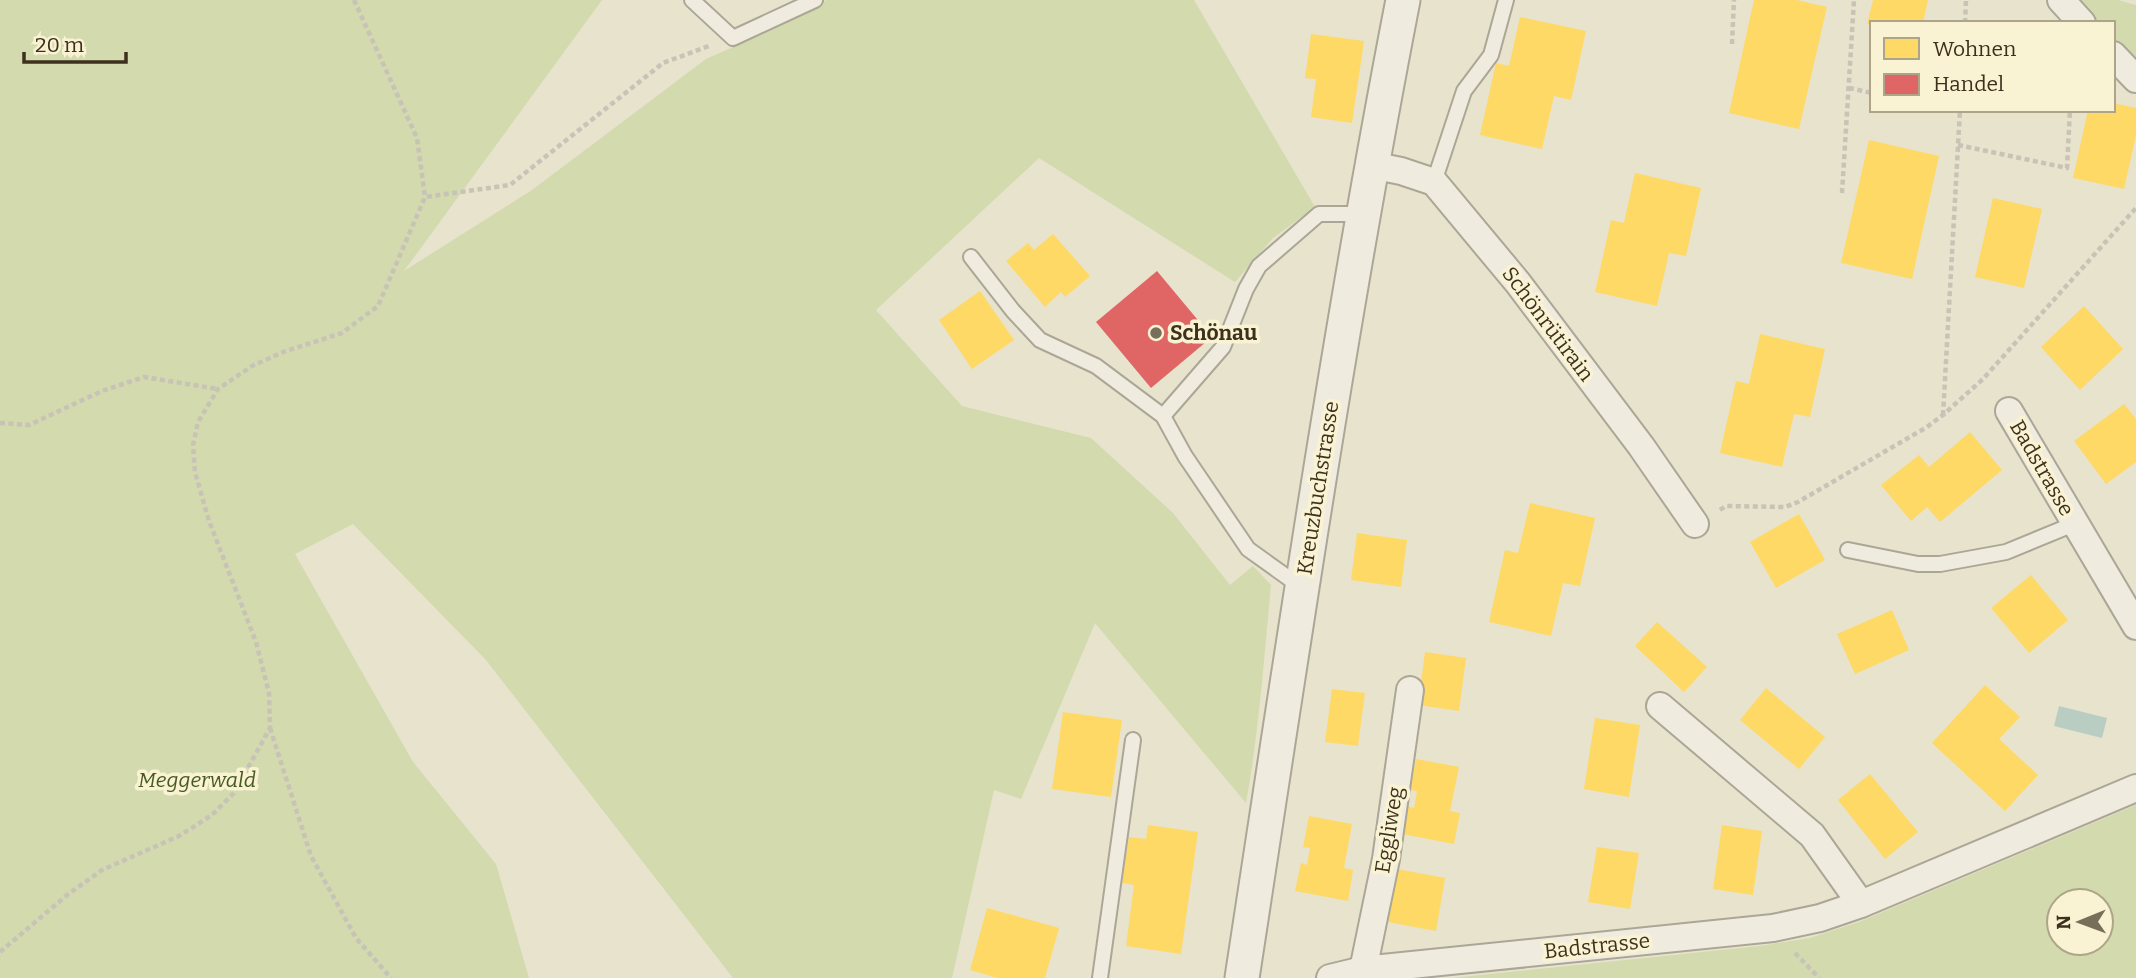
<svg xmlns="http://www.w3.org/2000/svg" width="2136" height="978" font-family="Bitter,serif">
<rect width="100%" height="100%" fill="#e7e3cd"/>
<g fill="#d3daae" fill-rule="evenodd">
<path d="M0,0H602L404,271L532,190L706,59L772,30L826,0H1194L1315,207L1273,238L1235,282L1039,158L876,310L962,406L1091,438L1173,513L1230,585L1253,566L1271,585C1264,658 1259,731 1246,803L1095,623L1021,799L994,790L952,978H733L486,660L353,524L295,554L413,762L496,864L529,978H0Z"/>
<path d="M2068,0H2118L2136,5V67L2113,44V23H2091Z"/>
<path d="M2136,805V978H1451L1760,946L1810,938L1859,922ZM2101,901V943H2059V901Z"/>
</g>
<path fill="#b9cdc3" d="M2059,706L2107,718L2102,738L2054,726Z"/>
<g fill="#ffd966">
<path d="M1754,0H1797L1827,7L1799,129L1729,113Z"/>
<path d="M1873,0H1928L1923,23H1872V25L1867,24Z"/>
<path d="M1520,17L1586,31L1571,100L1554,96L1542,149L1480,135L1496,63L1509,66Z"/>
<path d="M1311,34L1364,41L1352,123L1311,117L1316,79L1305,78Z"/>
<path d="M2113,103L2136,108V135L2124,189L2073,178L2088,110H2113Z"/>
<path d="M1869,140L1939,156L1912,279L1841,263Z"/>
<path d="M1635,173L1701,188L1686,256L1669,253L1657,306L1595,292L1611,220L1624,223Z"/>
<path d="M1993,198L2042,209L2024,288L1975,277Z"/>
<path d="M1053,234L1090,276L1065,297L1061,292L1045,307L1006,261L1028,243L1034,250Z"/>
<path d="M980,291L1014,340L972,369L939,320Z"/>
<path d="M2084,306L2123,349L2080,390L2041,347Z"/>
<path d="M1760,334L1825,349L1810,417L1794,414L1782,467L1720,453L1736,381L1749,384Z"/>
<path d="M2124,404L2136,419V462L2106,484L2074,441Z"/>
<path d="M1970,432L2002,470L1940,522L1927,507L1911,521L1881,485L1919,455L1929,467Z"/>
<path d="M1530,503L1595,518L1580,586L1563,583L1551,636L1489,622L1505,550L1518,553Z"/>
<path d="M1799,514L1825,560L1776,588L1750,542Z"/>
<path d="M1357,533L1407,540L1401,587L1351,580Z"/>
<path d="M2031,575L2068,620L2029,653L1991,608Z"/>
<path d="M1892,610L1909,650L1855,674L1837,634Z"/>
<path d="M1657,622L1707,667L1684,692L1635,646Z"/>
<path d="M1425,652L1466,658L1459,711L1418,705Z"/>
<path d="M1985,685L2020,717L1999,739L2038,775L2005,811L1932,743Z"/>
<path d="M1766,688L1825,737L1799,769L1740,720Z"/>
<path d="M1332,689L1365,693L1358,746L1325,742Z"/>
<path d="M1063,712L1122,720L1111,797L1052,789Z"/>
<path d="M1595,718L1640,725L1629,797L1584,789Z"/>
<path d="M1416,759L1459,767L1450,811L1460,813L1454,844L1402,834L1407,806L1414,808L1417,791L1410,790Z"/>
<path d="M1870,774L1918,832L1885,859L1838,800Z"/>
<path d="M1309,816L1352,824L1344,868L1353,870L1348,901L1295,891L1301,863L1307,865L1310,848L1303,847Z"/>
<path d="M1148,825L1198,832L1181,954L1126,946L1134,885L1122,883L1129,837L1146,839Z"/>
<path d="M1722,825L1762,831L1753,895L1713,889Z"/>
<path d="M1597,847L1639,853L1630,909L1588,902Z"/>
<path d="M1397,869L1445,878L1436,931L1388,922Z"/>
<path d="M987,908L1059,928L1045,978H997L970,970Z"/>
</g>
<path fill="#e06666" d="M1157,271L1212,337L1151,388L1096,322Z"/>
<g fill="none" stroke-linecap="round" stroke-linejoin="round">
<g stroke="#aca696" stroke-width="18">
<g id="service">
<path d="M692,0L733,38L815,0"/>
<path d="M1434,182L1464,91L1491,55L1506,0"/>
<path d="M971,257L1013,311L1040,340L1096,366L1163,416L1185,456L1248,549L1301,587"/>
<path d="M1163,416L1223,347L1246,289L1259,266L1319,214H1363"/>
<path d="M1848,550L1918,564H1940L2006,552L2074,524"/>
<path d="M1100,978L1133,740"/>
</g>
</g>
<g stroke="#aca696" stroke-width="30">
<g id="minor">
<path d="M2061,0L2082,23"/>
<path d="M2113,55L2136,79"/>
<path d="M1371,165L1401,171L1434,182L1518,283L1641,446L1695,524"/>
<path d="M2009,411L2136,626"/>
<path d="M1660,706L1812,835L1861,904"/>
<path d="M1363,970L1386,859L1410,690"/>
<path d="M1330,978L1363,970L1773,928L1820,918L1861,904L2136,788"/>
</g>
</g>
<g stroke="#aca696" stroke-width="37">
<path id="tertiary" d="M1242,978C1292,652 1340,324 1403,0"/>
</g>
<g stroke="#c7c3b6" stroke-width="4.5" stroke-dasharray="5 3.5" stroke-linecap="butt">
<path d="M354,0L417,138L425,197"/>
<path d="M1965,23L1966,0"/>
<path d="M1732,44L1734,0"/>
<path d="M1849,88L1872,93"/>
<path d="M1958,145L2067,168L2070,110"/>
<path d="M1842,193L1854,0"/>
<path d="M1943,415L1960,110"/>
<path d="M0,423L29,425L102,391L144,377L218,389"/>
<path d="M1720,510L1726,506L1785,507L1798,502L1927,427L1943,415L1983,379L2136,208"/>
<path d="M270,728L311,856L356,938L391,978"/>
<path d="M0,952L67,895L102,870L179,836L212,815L234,793L270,728L269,693L256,642L209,521L195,472L193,445L198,422L218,389L252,366L283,352L342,333L378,306L425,197L510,185L663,63L709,46"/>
<path d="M1795,953L1819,978"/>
</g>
<use href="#service" stroke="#efecdf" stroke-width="14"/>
<use href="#minor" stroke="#efecdf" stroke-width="26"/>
<use href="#tertiary" stroke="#efecdf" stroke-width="33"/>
</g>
<circle fill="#786f5b" stroke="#f9f2d3" stroke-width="2.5" cx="1156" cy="333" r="7"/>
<g text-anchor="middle" stroke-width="7" stroke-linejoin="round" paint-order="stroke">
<g font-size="21" fill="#3d301d" stroke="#f9f2d3">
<text transform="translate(1548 324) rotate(53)" y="7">Schönrütirain</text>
<text transform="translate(2042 468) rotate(60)" y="7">Badstrasse</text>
<text transform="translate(1318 488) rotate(-81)" y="7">Kreuzbuchstrasse</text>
<text transform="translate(1389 830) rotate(-81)" y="7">Eggliweg</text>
<text transform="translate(1597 946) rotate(-6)" y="7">Badstrasse</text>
</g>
<g font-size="21" font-weight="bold" fill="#3d301d" stroke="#f9f2d3" text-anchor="start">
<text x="1170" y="340">Schönau</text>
</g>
<g font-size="21" font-style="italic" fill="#465b21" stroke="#f9f2d3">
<text x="197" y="787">Meggerwald</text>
</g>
</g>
<rect x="1870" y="21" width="245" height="91" fill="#f9f2d3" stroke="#aea48a" stroke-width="2"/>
<rect x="1884" y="38" width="35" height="21" fill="#ffd966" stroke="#aea48a" stroke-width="2"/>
<text x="1933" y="56" font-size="21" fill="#3d301d">Wohnen</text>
<rect x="1884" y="74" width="35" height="21" fill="#e06666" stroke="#aea48a" stroke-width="2"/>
<text x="1933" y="91" font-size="21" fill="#3d301d">Handel</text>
<g transform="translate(2080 922) rotate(269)"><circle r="33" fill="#f9f2d3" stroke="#aea48a" stroke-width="2"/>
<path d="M0-5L12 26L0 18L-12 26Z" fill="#786f5b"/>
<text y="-10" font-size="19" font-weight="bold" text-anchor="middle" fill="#3d301d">N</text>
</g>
<path d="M24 52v10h102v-10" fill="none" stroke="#3d301d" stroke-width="3.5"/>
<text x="35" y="52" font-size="21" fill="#3d301d" stroke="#f9f2d3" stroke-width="5" paint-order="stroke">20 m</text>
</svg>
